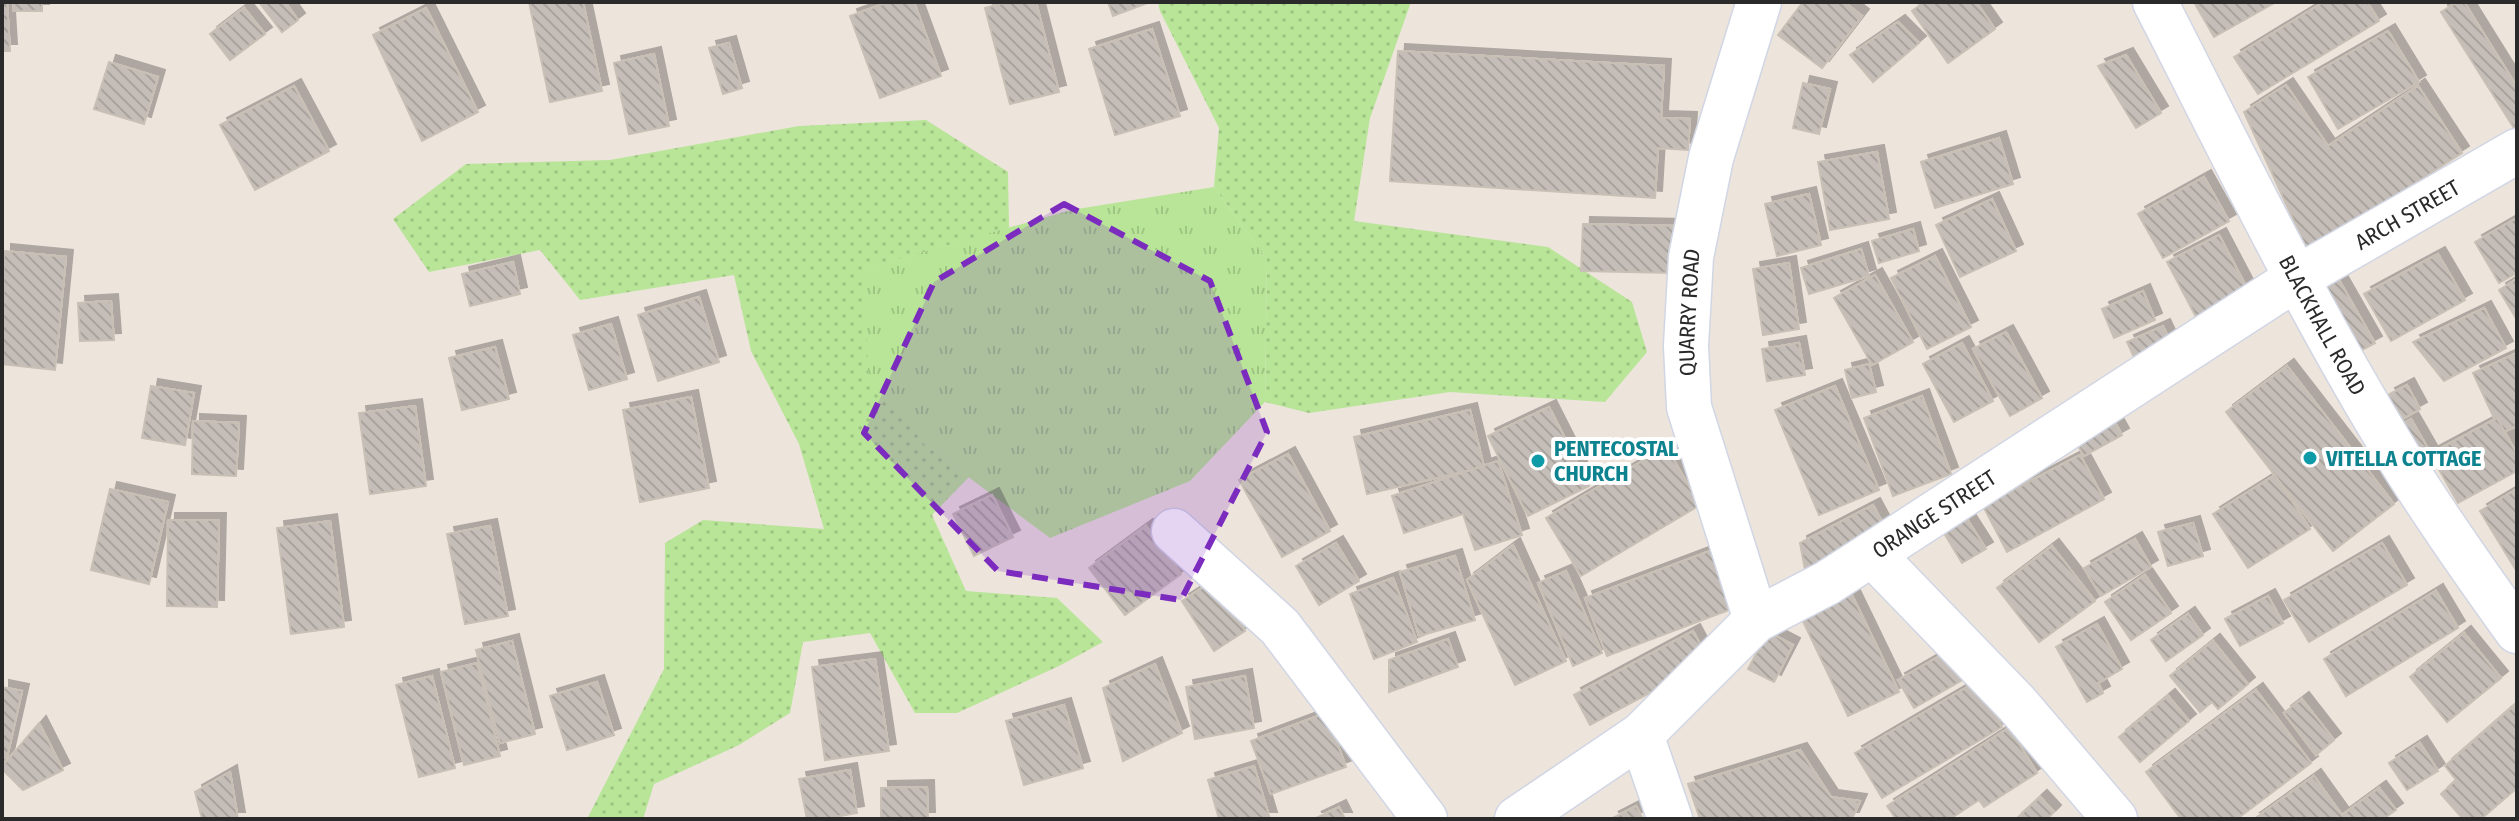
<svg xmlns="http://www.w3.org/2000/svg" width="2519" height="821" font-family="'Fira Sans Condensed',sans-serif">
<defs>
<pattern id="grass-dots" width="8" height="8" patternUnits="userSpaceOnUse" patternTransform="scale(2)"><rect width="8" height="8" fill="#b8e597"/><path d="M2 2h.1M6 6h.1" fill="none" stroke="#9ec582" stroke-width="1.8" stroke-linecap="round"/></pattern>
<pattern id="park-tufts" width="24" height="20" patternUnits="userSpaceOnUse" patternTransform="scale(2)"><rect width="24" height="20" fill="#b8e597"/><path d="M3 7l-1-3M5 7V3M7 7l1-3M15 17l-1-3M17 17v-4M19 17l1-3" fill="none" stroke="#9ec582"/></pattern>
<pattern id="building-back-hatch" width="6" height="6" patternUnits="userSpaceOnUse" patternTransform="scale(2)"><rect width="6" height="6" fill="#c5beb8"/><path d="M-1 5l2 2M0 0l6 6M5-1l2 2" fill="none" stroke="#a9a39e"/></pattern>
<filter id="shadow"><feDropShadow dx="7" dy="-7" stdDeviation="0" flood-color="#0004"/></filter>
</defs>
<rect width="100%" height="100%" fill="#ede4dc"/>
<g fill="url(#grass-dots)">
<path d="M1158,2H1411L1370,118L1354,221L1548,247L1632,302L1647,352L1605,402L1450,392L1309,413L1265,402L1267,260L1214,187L1219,128L1160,11Z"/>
<path d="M926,120L1008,172L1009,228L865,269L924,444L969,477L932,515L966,591L1057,598L1103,642L1059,666L957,713H915L870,633L803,642L790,713L739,745L654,784L643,819H587L664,669L665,543L703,520L824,529L799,444L751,351L734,275L580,300L540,250L429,272L393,219L466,164L610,160L799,126Z"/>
</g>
<path fill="url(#park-tufts)" d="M1214,187L1267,260L1265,402L1190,481L1050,538L924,444L868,373L864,269L1071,210Z"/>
<g fill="url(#building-back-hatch)" stroke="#c8c0b5" stroke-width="2" filter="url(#shadow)">
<path d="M2,2H7L10,51H2Z"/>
<rect x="13" y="2" width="29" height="9"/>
<path d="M259,2H285L298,20L282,32Z"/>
<path d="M529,2H583L602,91L550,102Z"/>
<path d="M888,2H914L941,76L880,98L850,16Z"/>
<path d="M1007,2H1036L1059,92L1010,104L985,8Z"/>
<path d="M1108,2H1150L1113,16Z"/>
<path d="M1803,2H1844L1862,16L1822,68L1778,35Z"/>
<path d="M1924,2H1976L1995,29L1948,63L1912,11Z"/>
<path d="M2194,2H2276L2214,37Z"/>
<path d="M2324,2H2367L2379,21L2258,94L2234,57Z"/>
<path d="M2457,2H2464L2517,87V133L2441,12Z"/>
<path d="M244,8L265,34L230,60L210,34Z"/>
<path d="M426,8L478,112L422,141L373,35Z"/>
<path d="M1898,22L1919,43L1873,82L1850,55Z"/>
<path d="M1152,29L1180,116L1115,135L1089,49Z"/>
<path d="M2388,31L2419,82L2338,129L2308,77Z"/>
<path d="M729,43L742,88L723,94L709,48Z"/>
<path d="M1398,51L1664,66L1661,118L1690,119L1688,150L1658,148L1655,198L1390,181Z"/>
<path d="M654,54L669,126L629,134L614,63Z"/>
<path d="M2126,55L2161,113L2136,128L2098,66Z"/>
<path d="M109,62L158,77L144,124L94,109Z"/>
<path d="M1803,83L1830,89L1819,134L1793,128Z"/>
<path d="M2286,85L2328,146L2418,86L2462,153L2308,252L2244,112Z"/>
<path d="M294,86L329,151L255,190L220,125Z"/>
<path d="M1999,138L2013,184L1935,208L1921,162Z"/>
<path d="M1877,152L1889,219L1830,230L1818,162Z"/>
<path d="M2204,177L2229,221L2163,258L2138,214Z"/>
<path d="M1809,194L1821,245L1777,256L1765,204Z"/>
<path d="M1992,199L2016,251L1960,277L1936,225Z"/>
<path d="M2517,218V273L2499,283L2475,242Z"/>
<path d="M1583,224L1677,226L1675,273L1581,271Z"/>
<path d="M1913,229L1919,251L1879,263L1872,241Z"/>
<path d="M2219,235L2249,292L2197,319L2167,262Z"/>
<path d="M1861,249L1869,276L1809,294L1801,268Z"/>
<path d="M4,251L66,257L55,370L2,364Z"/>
<path d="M2438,254L2465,300L2391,341L2364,294Z"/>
<path d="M1935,256L1971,327L1927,349L1891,278Z"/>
<path d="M513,262L520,294L470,306L462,274Z"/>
<path d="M1789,263L1799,329L1763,335L1753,269Z"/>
<path d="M1875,275L1913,342L1872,365L1834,298Z"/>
<path d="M2517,279V320L2499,290Z"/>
<path d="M2339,280L2375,343L2351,356L2315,293Z"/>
<path d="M2143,291L2155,320L2114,338L2102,309Z"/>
<path d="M699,297L719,362L658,381L638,315Z"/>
<path d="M111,301L114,340L80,341L78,303Z"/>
<path d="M2484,308L2506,348L2444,381L2413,342Z"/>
<path d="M611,324L627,379L589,390L573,335Z"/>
<path d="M2163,326L2175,352L2139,368L2127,342Z"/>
<path d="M2006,332L2042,398L2010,416L1973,349Z"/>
<path d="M1799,343L1805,375L1767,381L1762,349Z"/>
<path d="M1962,343L1993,401L1954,422L1923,364Z"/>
<path d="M495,347L509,399L462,410L449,358Z"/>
<path d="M2517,353V426L2501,433L2473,373Z"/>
<path d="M1869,364L1876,392L1852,398L1845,370Z"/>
<path d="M2287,366L2394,504L2333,551L2226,412Z"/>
<path d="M2407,385L2420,409L2402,419L2388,395Z"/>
<path d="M151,386L194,393L185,445L142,438Z"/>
<path d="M1835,386L1879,490L1819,515L1775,410Z"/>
<path d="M1922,396L1951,474L1893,496L1864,418Z"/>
<path d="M691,397L709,488L640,502L623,410Z"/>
<path d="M415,406L426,486L370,494L359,413Z"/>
<path d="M1549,407L1589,486L1528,516L1488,436Z"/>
<path d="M1470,410L1484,467L1367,494L1354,437Z"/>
<path d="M2112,417L2122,435L2084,456L2074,439Z"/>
<path d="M2497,418L2517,454V471L2458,503L2430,454Z"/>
<path d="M2411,419L2430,452L2414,461L2395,428Z"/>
<path d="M193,421L239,423L236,476L192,474Z"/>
<path d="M1666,447L1700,505L1581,576L1546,518Z"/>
<path d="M1288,454L1330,531L1282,557L1239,480Z"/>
<path d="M2080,455L2104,499L2007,552L1983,506Z"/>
<path d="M1498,461L1522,535L1475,550L1463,514L1404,533L1392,496Z"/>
<path d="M2275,475L2310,529L2248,568L2213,514Z"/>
<path d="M110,489L168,502L149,584L91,570Z"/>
<path d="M2517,489V572L2480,511Z"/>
<path d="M992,495L1013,537L974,556L953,514Z"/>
<path d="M1873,505L1886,529L1806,575L1800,543Z"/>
<path d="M1967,519L1986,549L1962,563L1944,533Z"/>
<path d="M168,520H219L217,607L167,606Z"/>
<path d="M330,521L344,627L291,634L277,528Z"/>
<path d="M2193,523L2203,556L2168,566L2158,532Z"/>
<path d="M490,526L508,616L465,624L447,534Z"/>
<path d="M1146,526L1181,574L1125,615L1089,568Z"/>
<path d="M2135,539L2151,567L2101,596L2084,568Z"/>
<path d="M1336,543L1359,581L1319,605L1296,566Z"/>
<path d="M2382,543L2407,585L2309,642L2284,600Z"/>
<path d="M1513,545L1566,661L1515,685L1467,580Z"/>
<path d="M1723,546L1745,604L1607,656L1585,598Z"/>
<path d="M2052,546L2095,601L2039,642L1997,588Z"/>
<path d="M1455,556L1475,620L1419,636L1400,572Z"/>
<path d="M1566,571L1602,653L1573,666L1538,583Z"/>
<path d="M2145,575L2171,613L2131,640L2105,602Z"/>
<path d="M1393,578L1417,642L1374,659L1350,594Z"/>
<path d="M1213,581L1245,631L1214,651L1182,601Z"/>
<path d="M2436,591L2458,628L2346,696L2324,659Z"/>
<path d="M1851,593L1899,692L1848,716L1801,617Z"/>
<path d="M2268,596L2283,623L2240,646L2225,619Z"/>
<path d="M2188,614L2203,635L2166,661L2151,640Z"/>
<path d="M2097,624L2122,669L2098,683L2103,693L2087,702L2056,647Z"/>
<path d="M1693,631L1709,661L1590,725L1574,695Z"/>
<path d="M1768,632L1793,645L1774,682L1748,669Z"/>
<path d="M2464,633L2501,678L2447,722L2410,677Z"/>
<path d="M1448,639L1458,667L1389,692V660Z"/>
<path d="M512,641L535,734L500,743L476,650Z"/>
<path d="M2213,641L2248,684L2218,709L2212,702L2200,712L2170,676Z"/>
<path d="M1950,650L1966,678L1914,708L1898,680Z"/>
<path d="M875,659L889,751L825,760L812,667Z"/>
<path d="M477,663L500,756L464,765L441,672Z"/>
<path d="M1155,664L1182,733L1123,761L1103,688Z"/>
<path d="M432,676L455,768L419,777L396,685Z"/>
<path d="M1245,676L1254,728L1195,739L1186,687Z"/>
<path d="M597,682L614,735L567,750L550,696Z"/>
<path d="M1976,682L2002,727L1882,798L1855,753Z"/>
<path d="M2,687L22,691L6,762L2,761Z"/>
<path d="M2256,690L2311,763L2237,819H2181L2146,772Z"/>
<path d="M2168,696L2189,721L2140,762L2119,737Z"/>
<path d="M2302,699L2334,740L2316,755L2284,713Z"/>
<path d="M2517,703V788L2481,819H2463L2441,794L2456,780L2445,766Z"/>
<path d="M1064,705L1083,768L1024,785L1006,721Z"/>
<path d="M1326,713L1346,767L1271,794L1251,741Z"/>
<path d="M39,723L63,770L23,790L2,769V763L6,762Z"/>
<path d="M2009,728L2037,773L1984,807L1979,800L1950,819H1896L1887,806Z"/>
<path d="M2420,743L2438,771L2407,790L2389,763Z"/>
<path d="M1800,750L1831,797L1860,801L1852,819H1700L1688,784Z"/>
<path d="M1254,766L1270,819H1219L1208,780Z"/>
<path d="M850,770L857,813L824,819H807L799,779Z"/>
<path d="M230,772L238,819H202L195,792Z"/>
<path d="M2314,776L2342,815L2379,788L2396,810L2383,819H2254Z"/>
<path d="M927,787L928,819H881V788Z"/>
<path d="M2040,797L2054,812L2047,819H2016Z"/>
<path d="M1636,806L1643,819H1611Z"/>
<path d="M1339,807L1345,819H1314Z"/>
</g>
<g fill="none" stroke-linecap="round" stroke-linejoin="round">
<g stroke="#d1d6e4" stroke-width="47">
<g id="minor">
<path id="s1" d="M2155,2C2233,154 2308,310 2398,456C2435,516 2476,574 2517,631"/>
<path d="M1174,531L1280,627L1425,819"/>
<path d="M1872,554L2017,704L2115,819"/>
<path id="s2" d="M1756,620L1689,407L1686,346L1691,257L1711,158L1759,2"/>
<path d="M1641,735L1670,819"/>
<path id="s3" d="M1517,819L1641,735L1756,620L1827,583L1872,554L2297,278L2517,151"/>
</g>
</g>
<use href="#minor" stroke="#fff" stroke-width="44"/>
</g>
<path fill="#7b2cbf" fill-opacity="0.2" stroke="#7b2cbf" stroke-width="6" stroke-dasharray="16 10" stroke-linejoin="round" d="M1064,204L1210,281L1267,432L1181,600L998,571L864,433L934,282Z"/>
<g fill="#0f9aa8" stroke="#fff" stroke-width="3">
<circle cx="2310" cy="458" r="8"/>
<circle cx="1538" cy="461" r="8"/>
</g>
<g text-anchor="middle" stroke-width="8" stroke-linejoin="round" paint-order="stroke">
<g font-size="22" fill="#2a2a2a" stroke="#fff">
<text dy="8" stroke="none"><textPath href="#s3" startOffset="1080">ARCH STREET</textPath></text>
<text dy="8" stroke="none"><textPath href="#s2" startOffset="318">QUARRY ROAD</textPath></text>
<text dy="8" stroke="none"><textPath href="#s1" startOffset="364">BLACKHALL ROAD</textPath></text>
<text dy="8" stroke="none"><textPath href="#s3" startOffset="520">ORANGE STREET</textPath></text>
</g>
<g font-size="22" font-weight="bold" fill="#0d838f" stroke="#fff" text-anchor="start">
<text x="1554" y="456">PENTECOSTAL<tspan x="1554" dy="25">CHURCH</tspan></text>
<text x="2326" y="466">VITELLA COTTAGE</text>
</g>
</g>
<rect width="2519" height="821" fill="none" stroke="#2a2a2a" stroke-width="8"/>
</svg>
